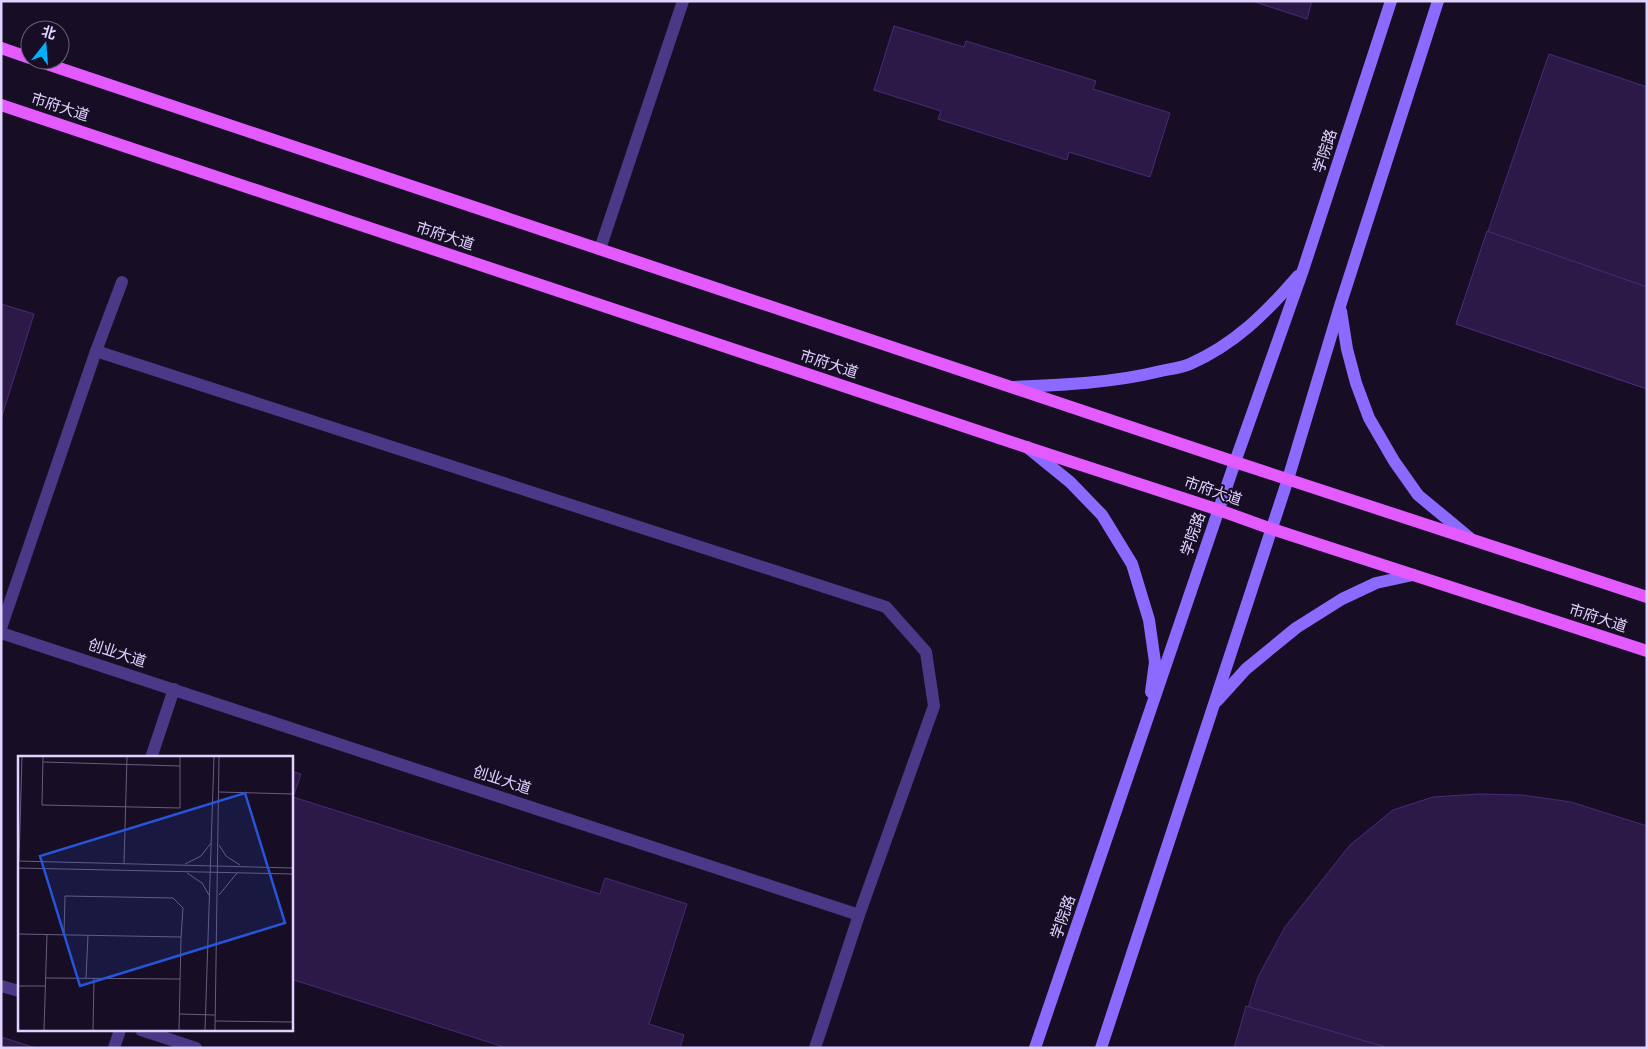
<svg xmlns="http://www.w3.org/2000/svg" width="1648" height="1049" font-family="'Asap Condensed','Noto Sans SC',sans-serif">
<rect width="100%" height="100%" fill="#170e26"/>
<g fill="#2c1948" stroke="#482b74">
<path d="M1252,1H1312L1307,19Z"/>
<path d="M894,26L964,47L966,41L1096,81L1093,89L1170,113L1150,177L1069,152L1067,160L938,119L941,111L874,90Z"/>
<path d="M1549,54L1647,87V389L1456,324Z"/>
<path d="M1487,231L1647,287V389L1456,324Z"/>
<path d="M1,304L34,314L1,419Z"/>
<path d="M291,771L301,774L293,797L600,894L605,878L687,904L649,1024L684,1035L680,1048H507L291,979Z"/>
<path d="M1479,794L1522,795L1571,802L1647,826V1048H1235L1258,977L1285,927L1350,845L1393,810L1433,797Z"/>
<path d="M1246,1006L1389,1048H1234Z"/>
<path d="M1,1037L36,1048H1Z"/>
</g>
<g fill="none" stroke-linecap="round" stroke-linejoin="round">
<g stroke="#4b3886" stroke-width="12">
<path d="M96,351L122,282"/>
<path d="M1,628L96,351L886,607L926,652L934,706L859,915"/>
<path d="M1,633L859,915L815,1048"/>
<path d="M151,758L174,689"/>
<path d="M1,986L19,991"/>
<path d="M141,1030L196,1048"/>
<path d="M114,1048L120,1030"/>
</g>
<path stroke="#4b3886" stroke-width="12" d="M600,249L683,1"/>
<g stroke="#8c6aff" stroke-width="12">
<path d="M1341,311L1347,349L1356,383L1369,418L1394,461L1418,495L1470,538"/>
<path d="M1013,387C1063,385 1112,383 1161,371C1170,369 1181,368 1190,364C1235,344 1266,313 1298,276"/>
<path d="M1027,447L1070,482L1102,515L1132,564L1149,620L1155,662L1151,692"/>
<path d="M1217,701L1246,669L1296,628L1342,599L1376,583L1413,575"/>
<path d="M1035,1048L1235,462L1303,270L1391,1"/>
<path d="M1101,1048L1288,479L1340,306L1438,1"/>
</g>
<g stroke="#e35aff" stroke-width="12">
<path d="M1,48L30,58"/>
<path d="M35,60L1235,462L1647,597"/>
<path d="M1,105L1026,447L1219,510L1272,529L1647,651"/>
</g>
</g>
<g text-anchor="middle" stroke-width="4" stroke-linejoin="round" paint-order="stroke">
<g font-size="15" fill="#e1d3ff" stroke="#170e26">
<text transform="translate(60 107) rotate(18)" y="5">市府大道</text>
<text transform="translate(1325 151) rotate(-72)" y="5">学院路</text>
<text transform="translate(445 236) rotate(18)" y="5">市府大道</text>
<text transform="translate(829 364) rotate(18)" y="5">市府大道</text>
<text transform="translate(1213 491) rotate(19)" y="5">市府大道</text>
<text transform="translate(1193 534) rotate(-71)" y="5">学院路</text>
<text transform="translate(1598 618) rotate(18)" y="5">市府大道</text>
<text transform="translate(117 653) rotate(18)" y="5">创业大道</text>
<text transform="translate(502 780) rotate(18)" y="5">创业大道</text>
<text transform="translate(1063 917) rotate(-71)" y="5">学院路</text>
</g>
</g>
<g transform="translate(18 756)">
<rect width="275" height="275" fill="#170e26"/>
<path fill="none" stroke="#685d7d" stroke-width="1" d="M25,1L24,49L162,52V1M25,6L162,10M201,36L275,38M201,89L208,100L222,109M0,105L275,112M1,105L4,1M106,108L109,1M167,108L183,100L193,87M0,112L275,118M169,117L184,127L191,139M201,139L219,117M0,178L163,181L161,274M46,178L47,140L155,142L165,152L163,181M27,222L162,223M68,222L70,179M0,230H27M161,258L197,259M197,265L275,266M26,274L29,178M75,274L76,222M187,274L196,1M197,274L201,1"/>
<path fill="#2755da" fill-opacity="0.15" stroke="#2755da" stroke-width="2.5" d="M227,37L267,167L62,230L22,100Z"/>
<rect width="275" height="275" fill="none" stroke="#e1d3ff" stroke-width="2.5"/>
</g>
<rect width="1648" height="1049" fill="none" stroke="#e1d3ff" stroke-width="5"/>
<g transform="translate(45 45) rotate(17)"><circle r="24" fill="#170e26" stroke="#685d7d"/>
<path d="M0-4L9 19L0 12L-9 19Z" fill="#00b1fe"/>
<text y="-8" font-size="14" font-weight="bold" text-anchor="middle" fill="#e1d3ff">北</text>
</g>
</svg>
